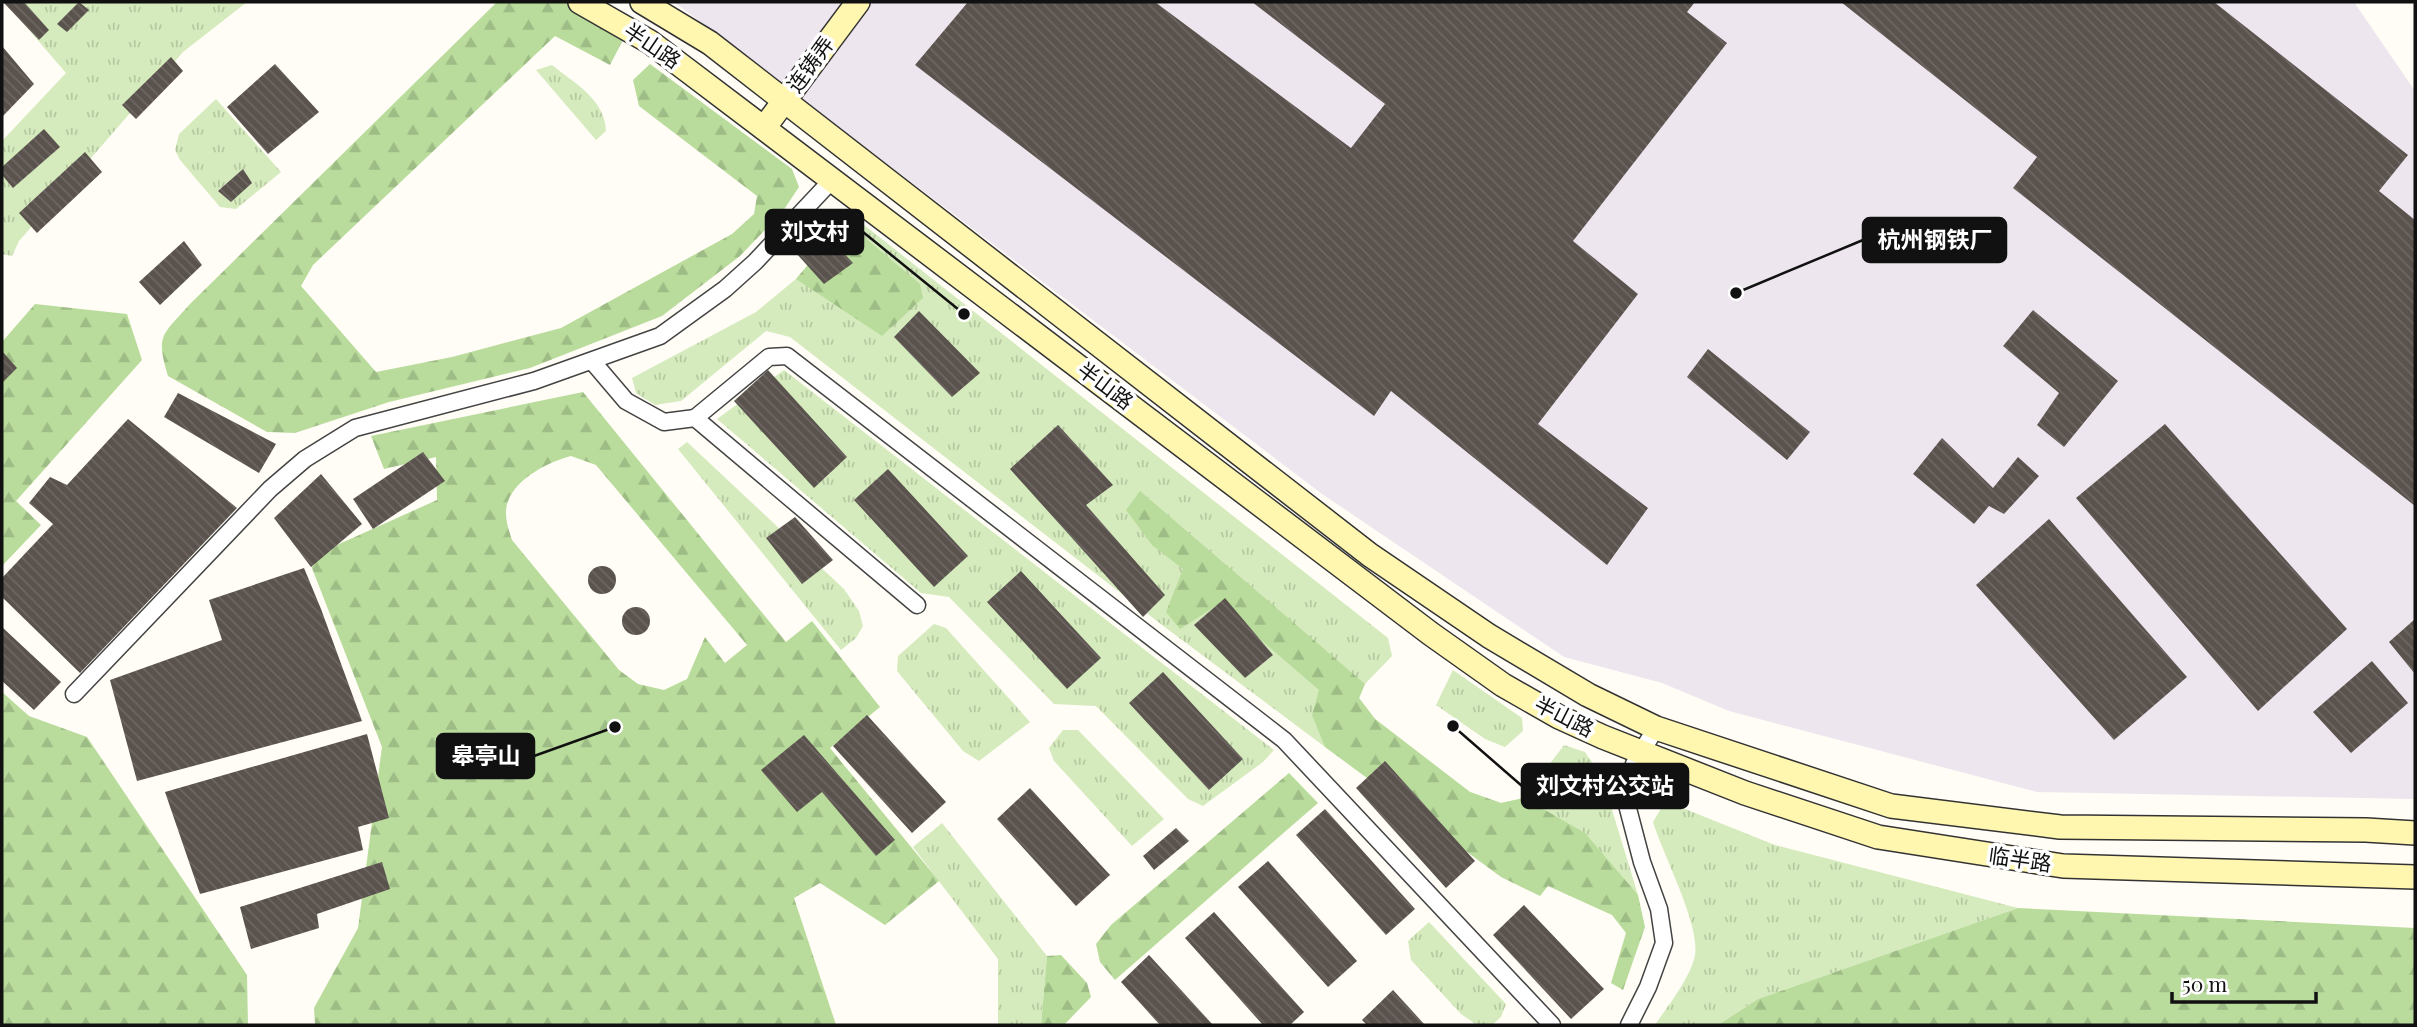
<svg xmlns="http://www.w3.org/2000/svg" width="2417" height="1027" font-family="'Playfair Display','Noto Sans SC',serif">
<defs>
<pattern id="grass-tufts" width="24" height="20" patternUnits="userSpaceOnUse" patternTransform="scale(1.75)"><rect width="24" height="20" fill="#d5ebbd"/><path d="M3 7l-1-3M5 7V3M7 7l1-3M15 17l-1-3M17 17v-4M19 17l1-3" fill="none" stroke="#b6c8a1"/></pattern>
<pattern id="forest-firs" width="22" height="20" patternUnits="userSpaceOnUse" patternTransform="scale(1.75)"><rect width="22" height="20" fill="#b9dc9c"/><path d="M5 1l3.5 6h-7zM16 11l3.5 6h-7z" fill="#9ebc85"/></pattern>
<pattern id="building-back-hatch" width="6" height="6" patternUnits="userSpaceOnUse" patternTransform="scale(1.75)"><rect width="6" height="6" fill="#5a524d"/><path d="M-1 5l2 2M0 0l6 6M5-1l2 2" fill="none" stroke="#6d6662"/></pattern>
</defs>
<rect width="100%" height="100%" fill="#fffdf5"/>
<path fill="#eee6ef" d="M674,2H2354L2415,91V799L2037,792L1729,711L1662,683L1564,657L1322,494Z"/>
<g fill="url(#grass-tufts)">
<path d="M5,2H247L183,52L19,241L12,256L2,254V141L66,73Z"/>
<path d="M552,65C574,83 605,99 606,131L596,140L536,70Z"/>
<path d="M216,99L281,172L236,209L220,207L180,160L175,150L179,134Z"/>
<path d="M845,221H859L1388,638L1392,656L1365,684L1359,698L1375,719L1470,792L1501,803L1524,798L1564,745L1585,752L1602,777L1638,895L1325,747L1162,625L790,337L766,331L681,401L655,405L636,393L632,378L756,312L796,279Z"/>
<path d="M784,370L1274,750L1263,762L1203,806L1188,799L1096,706L1054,704L949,597L921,593L717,419Z"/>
<path d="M687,442L844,589L859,611L863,626L856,638L841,650L678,449Z"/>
<path d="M934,624L946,628L1030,722L979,761L963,751L897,671L898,656Z"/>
<path d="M1453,670L1522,718L1523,731L1505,747L1485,739L1436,705Z"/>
<path d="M1063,730H1078L1164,819L1132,846L1054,761L1049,748Z"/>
<path d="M1662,807L1685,809L1775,845L2018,908L1758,999L1718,1025H1655C1667,1007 1691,977 1695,955C1700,924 1663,855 1653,822Z"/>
<path d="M942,823L1047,956L1041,1025H998V959L913,847Z"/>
<path d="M1429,922L1506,1004L1501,1017L1492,1025H1477L1461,1014L1411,960L1408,941Z"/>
</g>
<g fill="url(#forest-firs)" fill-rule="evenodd">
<path d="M497,2H573L623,40L610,65L555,36L313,265L301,286L376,372L452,357L561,328L732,234L754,214L757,196L639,106L633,80L650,64L792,169L799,187L783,211L740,256L662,316L530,368L389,402L295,433L267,432L168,376C155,334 163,335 190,304Z"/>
<path d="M845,221L920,284L923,298L882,336L796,279Z"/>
<path d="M35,304L127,314L142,360L16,501L41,525L2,566V342Z"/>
<path d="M583,392L786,642L812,621L880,707L830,748L939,881L885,925L820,883L794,898L836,1025H315L314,1008L358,928L382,747L308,558L437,500L436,457L384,469L371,436ZM571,456L596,465L747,645L725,663L705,637L687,679L664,690L638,684L619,670L512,540C508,528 503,514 508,501C517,478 548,462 571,456Z"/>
<path d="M1140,491L1365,684L1359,698L1375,719L1470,792L1501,803L1524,798L1585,833L1638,895L1645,927L1623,990L1611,983L1626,933L1612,915L1548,886L1540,896L1501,877L1325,747L1312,715L1319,690L1219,604L1180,629L1166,612L1183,569L1152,545L1126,510Z"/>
<path d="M2,692L29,716L87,737L247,975L248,1025H2Z"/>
<path d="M1289,773L1318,803L1115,980L1100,962L1096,944L1111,925Z"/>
<path d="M2018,908L2415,928V1025H1718L1758,999Z"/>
<path d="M1061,955L1087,983L1091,997L1064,1025H1041L1047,956Z"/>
</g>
<g fill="url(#building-back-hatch)">
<path d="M3,2H24L49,30L39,40Z"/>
<path d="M79,2L89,10L67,32L57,24Z"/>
<path d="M968,2H1155L1351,148L1385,104L1252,2H1695L1687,12L1727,43L1573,241L1638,294L1538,424L1648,508L1607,565L1391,391L1374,416L915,65Z"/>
<path d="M1841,2H2214L2408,155L2379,191L2415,220V506L2013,188L2037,157Z"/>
<path d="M2,46L34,84L2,117Z"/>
<path d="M171,57L183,71L136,119L122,105Z"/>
<path d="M275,64L319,112L268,154L227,107Z"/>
<path d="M44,129L60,147L13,188L2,175V167Z"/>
<path d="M85,152L102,172L37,233L19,213Z"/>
<path d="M243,169L252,183L231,202L218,191Z"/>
<path d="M821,229L853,263L824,284L796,253Z"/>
<path d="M184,241L202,265L160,305L139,282Z"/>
<path d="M2033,310L2118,381L2064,447L2037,425L2059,393L2003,346Z"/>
<path d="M919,311L980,373L952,397L894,337Z"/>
<path d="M1708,349L1810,432L1787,460L1687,377Z"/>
<path d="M2,351L17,368L2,383Z"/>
<path d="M768,370L847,457L814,488L734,401Z"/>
<path d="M178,393L276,444L259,473L164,417Z"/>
<path d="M128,419L237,508L80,673L2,597V578L53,524L29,503L50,477L67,485Z"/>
<path d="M2165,424L2347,629L2258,711L2076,498Z"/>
<path d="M1058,425L1113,485L1086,505L1165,595L1143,617L1010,469Z"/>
<path d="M1942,438L1993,488L2018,457L2039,476L2004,514L1989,506L1974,524L1913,474Z"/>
<path d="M423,452L445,481L373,529L353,499Z"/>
<path d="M888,469L968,556L934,587L854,500Z"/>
<path d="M321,474L362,524L311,567L274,518Z"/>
<path d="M795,517L833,560L802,584L766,538Z"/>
<path d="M2049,519L2187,677L2114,740L1976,585Z"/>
<circle cx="602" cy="580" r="14"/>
<path d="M304,568L321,609L362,721L137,781L110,680L222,640L209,600Z"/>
<path d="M1021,571L1101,658L1067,689L987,602Z"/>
<path d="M1225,598L1273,655L1245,678L1194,625Z"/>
<circle cx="636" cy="621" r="14"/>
<path d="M2415,619V674L2389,642Z"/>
<path d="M2,627L61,682L34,710L2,681Z"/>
<path d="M2372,661L2408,703L2351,753L2313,712Z"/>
<path d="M1163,672L1243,759L1209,790L1129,703Z"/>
<path d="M867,715L946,802L912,833L833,746Z"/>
<path d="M367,734L389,818L358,827L363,850L200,894L165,792Z"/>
<path d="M804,735L895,840L876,856L822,792L797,812L761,770Z"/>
<path d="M1385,761L1475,861L1446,888L1356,788Z"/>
<path d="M1030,788L1110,875L1076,906L997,819Z"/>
<path d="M1325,809L1415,909L1386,935L1296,835Z"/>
<path d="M1176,828L1189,841L1154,870L1143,856Z"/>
<path d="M1268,861L1357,961L1328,987L1238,887Z"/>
<path d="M382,862L390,889L317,914L319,928L251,949L240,907Z"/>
<path d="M1524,905L1604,989L1571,1019L1493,935Z"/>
<path d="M1214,912L1304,1012L1290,1025H1263L1185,938Z"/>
<path d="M1149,955L1213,1025H1160L1121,982Z"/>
<path d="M1393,990L1425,1025H1367L1362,1020Z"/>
</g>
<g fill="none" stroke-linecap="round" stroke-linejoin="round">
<g stroke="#444" stroke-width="19">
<g id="street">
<path d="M592,361L626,401L664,422L695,418L917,605"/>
<path d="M695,418L769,357L787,356L1284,740L1552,1025"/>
<path d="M74,694L270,489L305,459L355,428L534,381L660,336L725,289L755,262L832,180"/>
<path d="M1629,1025L1648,987L1664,943L1659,909L1642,862L1626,801L1634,764L1656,728"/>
</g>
</g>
<g stroke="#333" stroke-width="26">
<g id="secondary">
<path d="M580,2L650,42L1431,634L1503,685L1559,717L1603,737L1745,793L1878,837L2063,866L2415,877"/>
<path d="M642,2L710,43L1370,555L1489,636L1588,695L1656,728L1891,806L2060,827L2366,830L2415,833"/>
<path d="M764,128L858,2"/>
</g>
</g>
<use href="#street" stroke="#fff" stroke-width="16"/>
<use href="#secondary" stroke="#fff6b0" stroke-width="23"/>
</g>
<g text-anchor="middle" stroke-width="7" stroke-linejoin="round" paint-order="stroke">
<g font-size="21" fill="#111" stroke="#fff">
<text transform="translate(652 46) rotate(34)" y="7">半山路</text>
<text transform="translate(811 65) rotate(-54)" y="7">连铸弄</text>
<text transform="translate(1105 386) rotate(37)" y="7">半山路</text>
<text transform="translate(1564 717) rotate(27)" y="7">半山路</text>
<text transform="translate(2020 860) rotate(8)" y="7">临半路</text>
</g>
</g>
<path fill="none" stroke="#111" stroke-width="2.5" d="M964 314L863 232M1736 293L1863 240M615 727L534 756M1453 726L1522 786"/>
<g fill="#111" stroke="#fff" stroke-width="2.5">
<circle cx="964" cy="314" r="7"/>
<circle cx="1736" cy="293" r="7"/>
<circle cx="615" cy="727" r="7"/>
<circle cx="1453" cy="726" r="7"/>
</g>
<g fill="#111" stroke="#111" stroke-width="2.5">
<rect x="766" y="210" width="97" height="44" rx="7"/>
<rect x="1863" y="218" width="143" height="44" rx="7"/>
<rect x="437" y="734" width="97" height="44" rx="7"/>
<rect x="1522" y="764" width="166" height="44" rx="7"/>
</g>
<g font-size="23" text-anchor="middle" font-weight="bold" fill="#fff">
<text x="815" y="240">刘文村</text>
<text x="1935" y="248">杭州钢铁厂</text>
<text x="486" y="764">皋亭山</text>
<text x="1605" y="794">刘文村公交站</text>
</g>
<rect width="2417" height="1027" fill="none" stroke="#111111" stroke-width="7"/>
<path d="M2172 992v10h144v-10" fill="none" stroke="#111111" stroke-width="3.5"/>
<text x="2182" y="992" font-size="21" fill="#111111" stroke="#ffffff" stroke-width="5" paint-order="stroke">50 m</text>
</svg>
